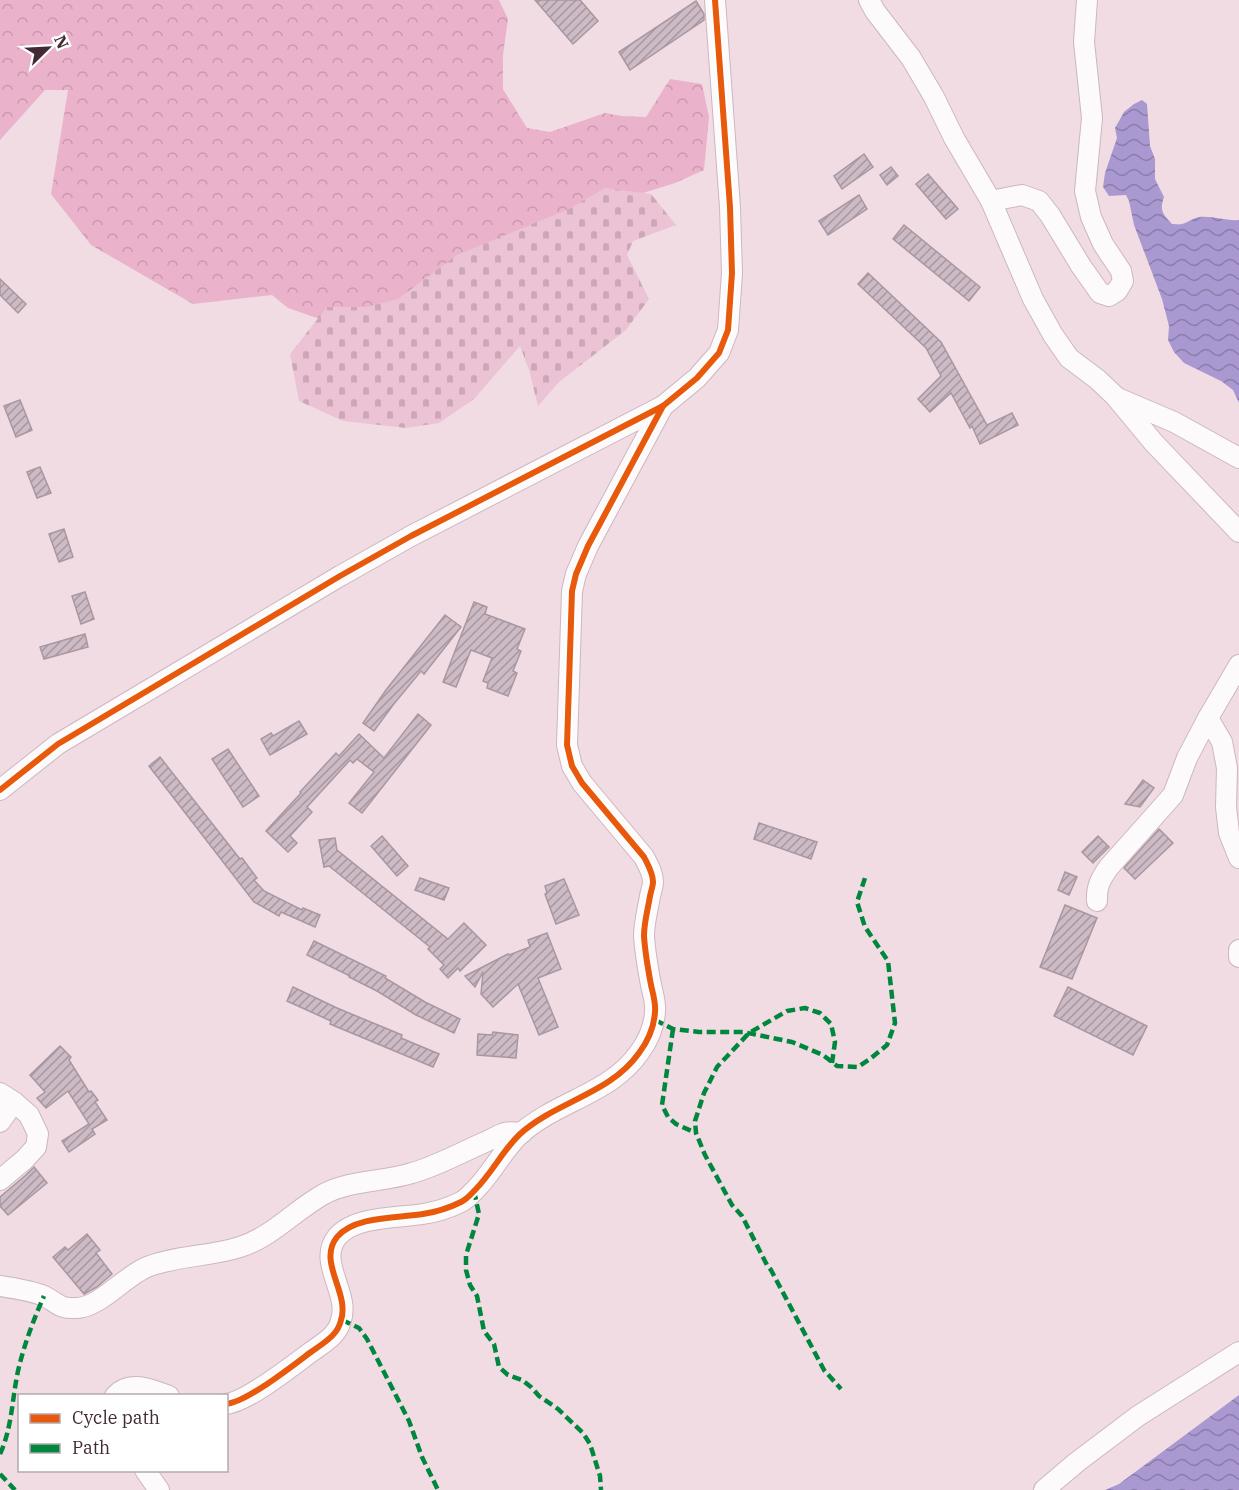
<svg xmlns="http://www.w3.org/2000/svg" width="1239" height="1490" font-family="'IBM Plex Serif',serif">
<defs>
<pattern id="forest-crowns" width="20" height="18" patternUnits="userSpaceOnUse" patternTransform="scale(1.5)"><rect width="20" height="18" fill="#eab2cb"/><path d="M2 6a3 3 0 1 1 6 0M12 15a3 3 0 1 1 6 0" fill="none" stroke="#ca99af"/></pattern>
<pattern id="cemetery-stones" width="16" height="16" patternUnits="userSpaceOnUse" patternTransform="scale(1.5)"><rect width="16" height="16" fill="#ecc3d4"/><path d="M2 7V4a2 2 0 0 1 4 0v3zM10 15v-3a2 2 0 0 1 4 0v3z" fill="#cca8b7"/></pattern>
<pattern id="water-waves" width="16" height="10" patternUnits="userSpaceOnUse" patternTransform="scale(1.5)"><rect width="16" height="10" fill="#a999d0"/><path d="M0 5q4-4 8 0t8 0" fill="none" stroke="#8b7daa"/></pattern>
<pattern id="building-hatch" width="6" height="6" patternUnits="userSpaceOnUse" patternTransform="scale(1.5)"><rect width="6" height="6" fill="#ccbac5"/><path d="M-1 1l2-2M0 6l6-6M5 7l2-2" fill="none" stroke="#a797a1"/></pattern>
</defs>
<rect width="100%" height="100%" fill="#f1dce4"/>
<path fill="url(#forest-crowns)" d="M0,0H499L508,19L503,55V89L527,128L550,132L605,113L621,116L646,117L670,79L702,84L709,117L704,170L675,183L624,199L452,295L343,327L288,308L272,295L193,304L91,245L51,194L68,90H45L0,140Z"/>
<path fill="url(#cemetery-stones)" d="M605,188L651,194L676,225L633,241L627,255L649,299L626,330L559,382L538,406L529,370L520,346L474,399L439,423L406,428L343,421L299,401L290,354L327,307H366L398,299L457,255L569,209Z"/>
<g fill="url(#water-waves)">
<path d="M1142,100L1147,104L1150,146L1155,159V179L1164,197C1159,211 1163,214 1172,224C1176,224 1179,225 1182,224C1189,222 1192,218 1200,217C1214,216 1226,221 1239,220V403L1233,390L1221,381L1184,363L1174,352L1168,340L1169,326L1162,299L1134,225L1129,201L1126,195L1109,196L1103,187L1105,173L1117,138L1115,128L1124,112L1134,104Z"/>
<path d="M1239,1395V1490H1105L1119,1484Z"/>
</g>
<g fill="url(#building-hatch)" stroke="#a897a1" stroke-width="1.5">
<path d="M535,0H580L598,21L573,44Z"/>
<path d="M696,1L704,14V20L630,70L619,52Z"/>
<path d="M864,154L873,167L842,189L834,176Z"/>
<path d="M891,167L898,176L887,185L880,175Z"/>
<path d="M928,174L958,209L946,219L916,184Z"/>
<path d="M859,195L867,209L828,235L819,221Z"/>
<path d="M904,225L980,287L969,301L893,239Z"/>
<path d="M868,273L941,342L987,425L1012,413L1018,425L980,444L972,426L970,428L951,393L930,412L918,399L941,376L926,348L858,284Z"/>
<path d="M0,279L26,304L18,313L0,295Z"/>
<path d="M20,400L32,430L16,437L4,406Z"/>
<path d="M40,467L51,493L37,498L27,472Z"/>
<path d="M64,529L73,557L59,562L49,534Z"/>
<path d="M85,592L94,619L81,624L72,596Z"/>
<path d="M474,602L487,607L485,614L525,629L517,649L521,651L513,671L517,673L508,696L487,688L488,683L483,681L492,658L471,650L456,687L443,682Z"/>
<path d="M445,615L461,627L424,674L421,671L393,705L374,731L363,723L386,690Z"/>
<path d="M85,634L88,647L44,659L40,647Z"/>
<path d="M418,714L431,725L362,813L349,803L374,772L357,759L353,763L350,760L307,807L312,812L290,836L297,843L288,852L266,831L301,793L300,792L336,753L339,756L359,734L384,758Z"/>
<path d="M299,721L307,734L270,755L261,739L271,733L273,736Z"/>
<path d="M228,749L259,796L243,807L212,759Z"/>
<path d="M160,757L240,859L242,858L257,878L254,880L264,891L302,910L303,908L320,915L315,927L281,912L279,916L254,902L149,766Z"/>
<path d="M1143,780L1154,788L1140,807L1125,804Z"/>
<path d="M759,823L817,842L811,859L754,839Z"/>
<path d="M1159,829L1173,843L1135,879L1124,868Z"/>
<path d="M382,836L408,866L397,876L371,846Z"/>
<path d="M1098,836L1109,847L1093,863L1082,852Z"/>
<path d="M335,838L337,850L448,939L464,923L486,945L460,971L458,968L448,978L440,969L444,965L428,949L430,947L329,866L324,867L319,840Z"/>
<path d="M1065,872L1077,877L1069,895L1058,890Z"/>
<path d="M420,878L449,888L444,900L415,890Z"/>
<path d="M564,879L579,915L556,924L545,894L547,893L545,886Z"/>
<path d="M1065,905L1097,918L1072,979L1040,967Z"/>
<path d="M547,933L561,969L538,978L558,1027L539,1035L518,984L493,1007L481,994L483,972L475,987L465,976L508,954L509,955L530,947L528,940Z"/>
<path d="M314,941L386,976L385,978L425,1002L460,1019L454,1033L416,1015L377,991L349,977L350,976L307,955Z"/>
<path d="M293,987L337,1008L402,1035L401,1038L439,1054L433,1067L330,1024L331,1021L287,1001Z"/>
<path d="M1068,987L1147,1026L1133,1055L1054,1016Z"/>
<path d="M493,1032L518,1035L516,1058L477,1055L478,1034L492,1035Z"/>
<path d="M60,1046L71,1057L69,1060L89,1092L91,1091L98,1100L95,1102L107,1120L92,1129L95,1134L69,1152L62,1141L89,1124L68,1091L46,1108L37,1098L45,1092L30,1075Z"/>
<path d="M34,1167L47,1183L8,1215L0,1206V1197L26,1175Z"/>
<path d="M87,1234L100,1250L96,1253L112,1274L97,1287L84,1294L53,1257L65,1247L68,1250Z"/>
</g>
<g fill="none" stroke-linecap="round" stroke-linejoin="round">
<g stroke="#ccb7c0" stroke-width="22">
<g id="minor">
<path d="M869,0L875,11L911,58L934,97L954,138L991,201L1033,299L1053,335L1069,358L1097,379L1115,396L1154,443L1239,532"/>
<path d="M991,201L1022,195L1039,201L1050,215L1081,266L1100,293L1109,296L1117,291L1123,281L1121,271L1103,244L1091,217L1085,191L1092,118L1084,42L1087,0"/>
<path d="M1120,399L1174,422L1239,458"/>
<path d="M1208,718L1222,742L1227,768L1226,807L1229,833L1239,858"/>
<path d="M0,790L58,744L340,576L411,536L663,406L697,378L719,353L728,330L732,273L730,207L715,0"/>
<path d="M1097,901C1096,887 1101,878 1109,867L1173,795L1187,758L1208,718L1239,665"/>
<path d="M1239,950V957"/>
<path d="M0,1093L14,1102L29,1115L38,1134L36,1147L24,1160L0,1180"/>
<path d="M0,1122L14,1102"/>
<path d="M0,1286C13,1288 33,1291 44,1296C58,1303 58,1309 77,1308C100,1307 125,1276 147,1267C178,1255 209,1257 240,1247C272,1237 295,1210 324,1194C351,1180 383,1182 412,1173C437,1166 460,1153 483,1143C490,1140 497,1136 504,1133C509,1131 516,1133 522,1133"/>
<path d="M115,1396C130,1379 152,1390 169,1396"/>
<path d="M226,1404C247,1402 292,1366 311,1352C318,1347 326,1342 332,1336C336,1332 340,1325 341,1320C350,1293 317,1262 337,1237C354,1216 398,1218 423,1214C436,1212 449,1208 461,1202C467,1199 471,1194 475,1190C492,1173 503,1150 520,1134C557,1101 610,1094 639,1053C648,1041 654,1028 655,1012C656,1003 653,994 651,985C648,969 645,952 644,936C644,922 648,909 650,896C651,891 653,886 653,882C653,873 648,865 644,857L582,783L572,766L567,745L572,591L576,574L588,546L663,406"/>
<path d="M145,1470L159,1490"/>
<path d="M1044,1490L1077,1462L1138,1416L1239,1352"/>
</g>
</g>
<use href="#minor" stroke="#fdfafb" stroke-width="20"/>
<g stroke="#00873e" stroke-width="4.5" stroke-dasharray="9 4.5" stroke-linecap="butt">
<path d="M655,1020L673,1029L699,1032H743L792,1042L823,1055L837,1066L858,1067L870,1059L887,1045L895,1023L888,961L865,927L857,902L865,878"/>
<path d="M673,1029L662,1105L668,1117L676,1124L696,1133"/>
<path d="M832,1063L835,1042L831,1024L820,1013L805,1008L787,1011L749,1033L717,1067L704,1093L695,1121L696,1133L705,1155L732,1205L742,1216L767,1265L771,1270L824,1370L841,1389"/>
<path d="M474,1191L479,1214L466,1255V1270L470,1285L477,1296L484,1331L494,1344L499,1367L508,1375L522,1380L531,1387L539,1396L558,1409L583,1433L590,1444L600,1476L601,1490"/>
<path d="M342,1320L359,1328L367,1339L409,1421L422,1457L438,1490"/>
<path d="M0,1454C12,1428 12,1399 18,1371C24,1345 33,1321 44,1296"/>
<path d="M0,1474L15,1490"/>
</g>
<g stroke="#fff" stroke-width="10">
<g id="cycleway">
<path d="M0,790L58,744L340,576L411,536L663,406L697,378L719,353L728,330L732,273L730,207L715,0"/>
<path d="M226,1404C247,1402 292,1366 311,1352C318,1347 326,1342 332,1336C336,1332 340,1325 341,1320C350,1293 317,1262 337,1237C354,1216 398,1218 423,1214C436,1212 449,1208 461,1202C467,1199 471,1194 475,1190C492,1173 503,1150 520,1134C557,1101 610,1094 639,1053C648,1041 654,1028 655,1012C656,1003 653,994 651,985C648,969 645,952 644,936C644,922 648,909 650,896C651,891 653,886 653,882C653,873 648,865 644,857L582,783L572,766L567,745L572,591L576,574L588,546L663,406"/>
</g>
</g>
<use href="#cycleway" stroke="#e8590c" stroke-width="6"/>
</g>
<rect x="18" y="1394" width="210" height="78" fill="#ffffff" stroke="#b3aaae" stroke-width="1.5"/>
<rect x="30" y="1414" width="30" height="9" fill="#e8590c" stroke="#b3aaae" stroke-width="1.5"/>
<text x="72" y="1424" font-size="18" fill="#412a34">Cycle path</text>
<rect x="30" y="1444" width="30" height="9" fill="#00873e" stroke="#b3aaae" stroke-width="1.5"/>
<text x="72" y="1454" font-size="18" fill="#412a34">Path</text>
<g transform="translate(48 48) rotate(66)" stroke="#ffffff" stroke-width="4.5" paint-order="stroke">
<path d="M0-4.5L10 22L0 15L-10 22Z" fill="#412a34"/>
<text y="-9" font-size="16" font-weight="bold" text-anchor="middle" fill="#412a34">N</text>
</g>
</svg>
